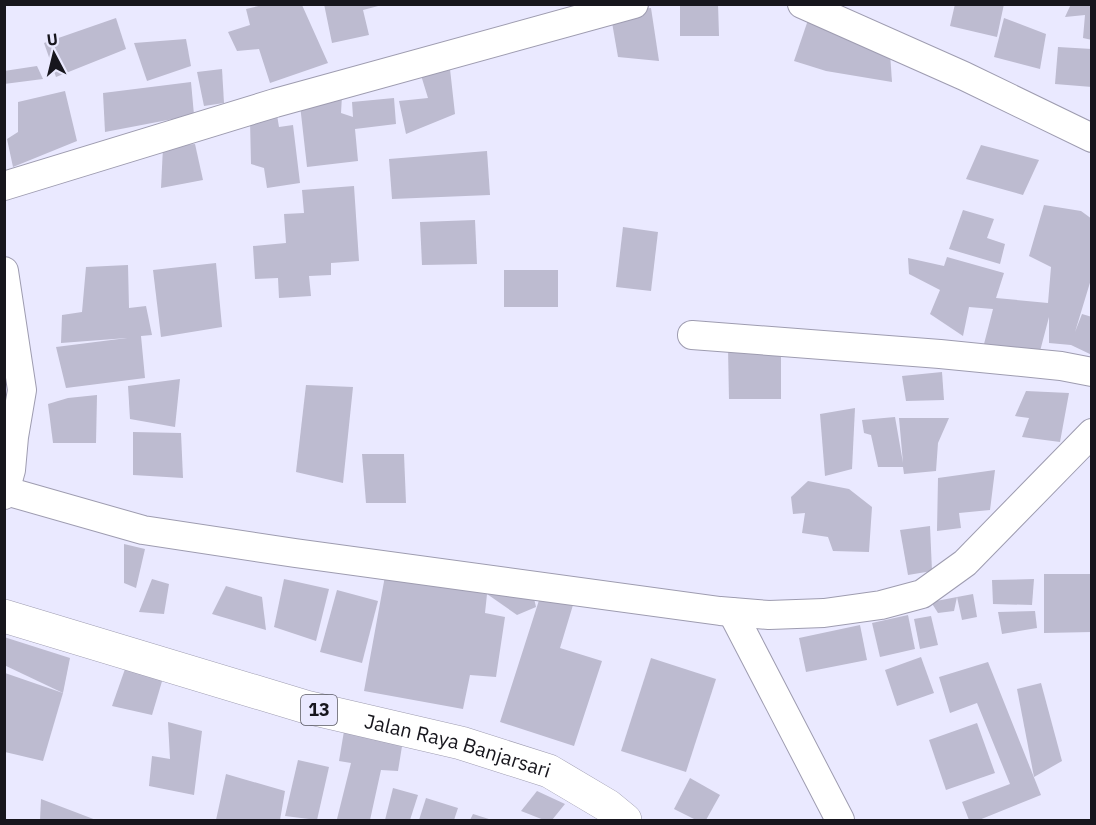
<svg xmlns="http://www.w3.org/2000/svg" width="1096" height="825" font-family="'IBM Plex Sans',sans-serif">
<rect width="100%" height="100%" fill="#eae9ff"/>
<g fill="#bdbbd0">
<path d="M324,4H382V5L363,10L369,35L332,43Z"/>
<path d="M680,4H718L719,36H680Z"/>
<path d="M955,4H1004L997,37L950,26Z"/>
<path d="M1071,4H1092V40L1083,38L1085,15L1065,17Z"/>
<path d="M263,5H302L328,63L270,83L259,49L237,51L228,32L250,25L246,9Z"/>
<path d="M651,8L659,61L618,57L610,11Z"/>
<path d="M116,18L126,49L56,77L44,43Z"/>
<path d="M1004,18L1046,34L1040,69L994,57Z"/>
<path d="M808,20L890,53L892,82L826,71L794,61Z"/>
<path d="M186,39L191,66L147,81L134,43Z"/>
<path d="M1058,47L1092,49V87L1055,84Z"/>
<path d="M37,66L43,79L4,84V71Z"/>
<path d="M222,69L224,103L204,106L197,72Z"/>
<path d="M450,69L455,114L406,134L399,101L428,98L420,72Z"/>
<path d="M191,82L194,115L105,132L103,93Z"/>
<path d="M65,91L77,141L13,167L7,139L18,132V102Z"/>
<path d="M342,96L341,113L353,117L352,102L394,98L396,124L355,129L358,161L307,167L300,105Z"/>
<path d="M275,103L279,127L293,125L300,183L267,188L264,168L251,164L250,120Z"/>
<path d="M195,144L203,180L161,188L163,147Z"/>
<path d="M981,145L1039,160L1023,195L966,179Z"/>
<path d="M487,151L490,195L392,199L389,159Z"/>
<path d="M354,186L359,261L331,263V275L309,276L311,296L279,298L278,278L255,279L253,246L286,243L284,214L304,213L302,190Z"/>
<path d="M1044,205L1081,211L1092,219V276L1075,332L1082,314L1092,317V355L1071,345L1049,343V317L1039,355L984,344L993,309L969,307L963,336L930,314L940,290L909,274L908,258L944,266L947,257L1004,273L996,298L1048,303L1051,267L1029,256Z"/>
<path d="M963,210L994,219L987,238L1005,244L1000,264L949,249Z"/>
<path d="M475,220L477,264L422,265L420,222Z"/>
<path d="M623,227L658,232L651,291L616,287Z"/>
<path d="M216,263L222,327L161,337L153,270Z"/>
<path d="M128,265L129,308L146,306L152,335L141,336L145,378L66,388L56,347L127,338L61,343L62,315L82,312L86,267Z"/>
<rect x="504" y="270" width="54" height="37"/>
<path d="M781,347V399H729L728,348Z"/>
<path d="M942,372L944,400L906,401L902,376Z"/>
<path d="M180,379L175,427L130,419L128,386Z"/>
<path d="M306,385L353,387L343,483L296,472Z"/>
<path d="M1026,391L1069,393L1060,442L1022,437L1029,418L1015,416Z"/>
<path d="M97,395L96,443H53L48,404L68,398Z"/>
<path d="M855,408L852,469L825,476L820,414Z"/>
<path d="M895,417L903,463L899,418H949L938,443L936,471L904,474L903,467H878L871,435L864,433L862,420Z"/>
<path d="M133,432L181,433L183,478L133,475Z"/>
<path d="M362,454H404L406,503H366Z"/>
<path d="M995,470L990,510L959,513L961,528L937,531L938,478Z"/>
<path d="M808,481L849,489L872,507L869,552L833,551L828,537L802,533L805,513L793,514L791,497Z"/>
<path d="M930,526L932,571L908,575L900,530Z"/>
<path d="M124,544L145,549L136,588L124,583Z"/>
<path d="M1044,574H1092V632L1044,633Z"/>
<path d="M385,576L487,594L485,613L505,617L496,677L470,675L463,709L364,691Z"/>
<path d="M152,579L169,584L164,614L139,612Z"/>
<path d="M284,579L329,589L316,641L274,627Z"/>
<path d="M1034,579L1032,605L993,604L992,580Z"/>
<path d="M226,586L262,597L266,630L212,614Z"/>
<path d="M337,590L378,601L362,663L320,652Z"/>
<path d="M487,594H533L536,607L517,615Z"/>
<path d="M541,594L573,605L560,648L602,661L574,746L500,722Z"/>
<path d="M973,594L977,617L962,620L957,597L954,611L938,613L931,602L957,597Z"/>
<path d="M1035,611L1037,628L1002,634L998,612Z"/>
<path d="M908,615L915,649L880,657L872,623Z"/>
<path d="M931,616L938,645L920,649L914,619Z"/>
<path d="M860,625L867,660L806,672L799,638Z"/>
<path d="M4,637L70,658L63,693L4,665Z"/>
<path d="M921,657L934,693L897,706L885,670Z"/>
<path d="M651,658L716,679L686,772L621,751Z"/>
<path d="M988,662L1041,795L979,820H969L962,802L1010,784L977,703L950,713L939,677Z"/>
<path d="M125,669L163,678L152,715L112,706Z"/>
<path d="M5,673L63,693L43,761L5,752Z"/>
<path d="M1041,683L1062,761L1034,777L1017,689Z"/>
<path d="M168,722L202,731L194,795L149,786L152,756L170,759Z"/>
<path d="M977,723L995,773L946,790L929,740Z"/>
<path d="M344,731L403,740L398,771L381,770L370,820L337,819L351,763L339,761Z"/>
<path d="M298,760L329,767L317,820L285,816Z"/>
<path d="M226,774L285,791L280,820H216Z"/>
<path d="M690,778L720,795L706,820H696L674,809Z"/>
<path d="M393,788L418,795L410,820H385Z"/>
<path d="M537,791L565,804L552,820H544L521,811Z"/>
<path d="M426,798L458,808L454,820H419Z"/>
<path d="M41,799L96,820H40Z"/>
<path d="M473,814L492,820H470Z"/>
</g>
<g fill="none" stroke-linecap="round" stroke-linejoin="round">
<g stroke="#9e9cb0" stroke-width="30">
<g id="minor">
<path d="M802,4L964,76L1092,138"/>
<path d="M4,186L275,103L634,4"/>
<path d="M4,271L22,390L14,437L11,470L4,495"/>
<path d="M692,335L940,354L1061,366L1092,372"/>
<path d="M6,491L143,530L295,553L720,611L769,615L824,613L881,605L922,594L965,563L1092,433"/>
<path d="M732,612L840,820"/>
</g>
</g>
<g stroke="#9e9cb0" stroke-width="34">
<g id="trunk">
<path id="s1" d="M4,616L306,707L461,743L549,771L608,806L625,820"/>
</g>
</g>
<use href="#minor" stroke="#fff" stroke-width="28"/>
<use href="#trunk" stroke="#fff" stroke-width="33"/>
</g>
<g text-anchor="middle" stroke-width="4.5" stroke-linejoin="round" paint-order="stroke">
<rect fill="#eae9ff" stroke="#565561" stroke-width="1.5" x="301" y="695" width="36" height="30" rx="4.5"/>
<g font-size="18" font-weight="bold" fill="#17161d">
<text x="319" y="716">13</text>
</g>
<g font-size="20" fill="#17161d" stroke="#eae9ff">
<text dy="7" stroke="none"><textPath href="#s1" startOffset="472">Jalan Raya Banjarsari</textPath></text>
</g>
</g>
<rect width="1096" height="825" fill="none" stroke="#17161d" stroke-width="12"/>
<g transform="translate(54 54) rotate(353)" stroke="#eae9ff" stroke-width="4.5" paint-order="stroke">
<path d="M0-4.5L10 22L0 15L-10 22Z" fill="#17161d"/>
<text y="-9" font-size="16" font-weight="bold" text-anchor="middle" fill="#17161d">U</text>
</g>
</svg>
